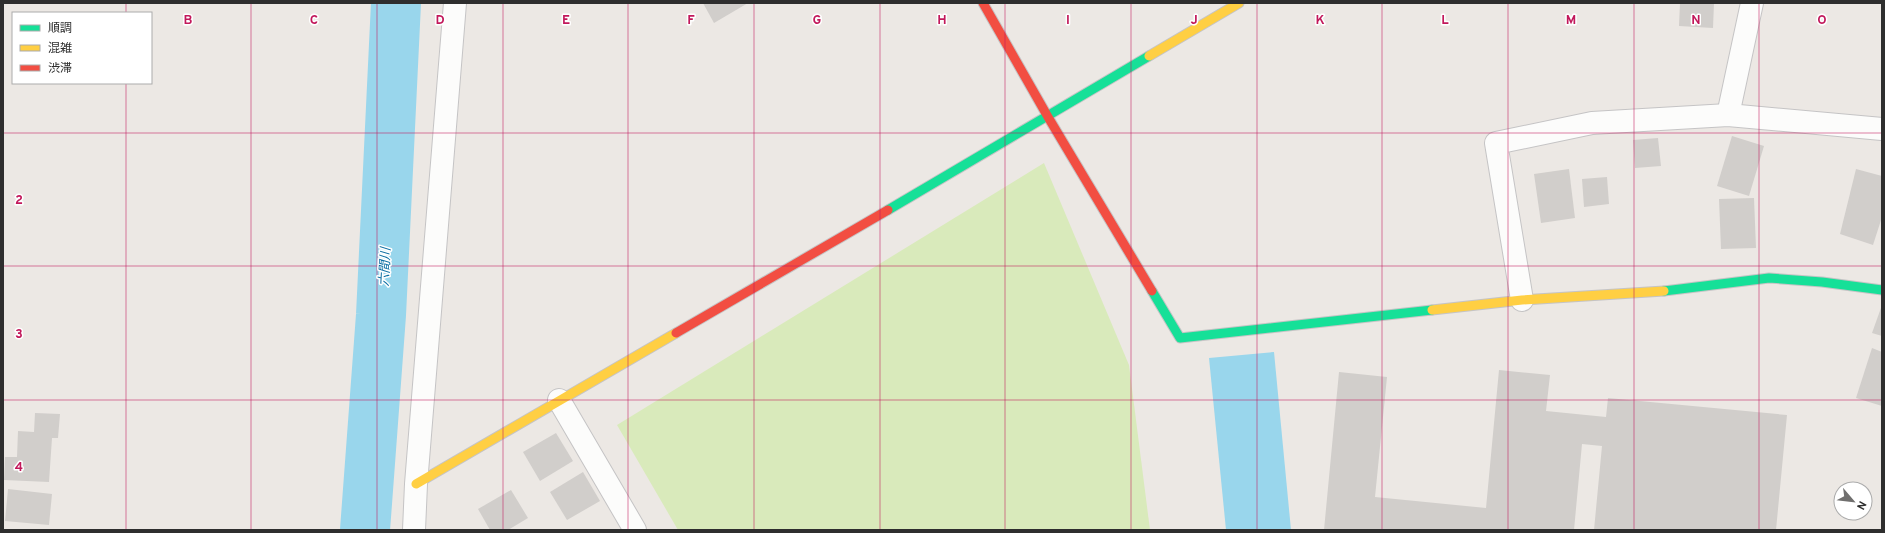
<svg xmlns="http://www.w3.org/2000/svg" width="1885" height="533" font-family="Overpass,'Noto Sans JP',sans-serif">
<rect width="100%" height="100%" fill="#ece8e4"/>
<path fill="#d9eabb" d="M1044,163L1129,365L1150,530H678L617,425Z"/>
<path fill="#99d6ec" d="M1274,352L1291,530H1226L1209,358Z"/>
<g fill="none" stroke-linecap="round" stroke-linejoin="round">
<path stroke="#99d6ec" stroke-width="50" d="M365,530L381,315L396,3"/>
</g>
<g fill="#d1cecb">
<path d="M703,3H748L714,23Z"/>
<path d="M1680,3H1714L1713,28L1679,26Z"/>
<path d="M1732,136L1764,146L1749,196L1717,186Z"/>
<path d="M1658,138L1661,166L1635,168L1633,140Z"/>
<path d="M1569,169L1575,218L1541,223L1534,174Z"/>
<path d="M1856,169L1882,176V217L1873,245L1840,234Z"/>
<path d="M1607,177L1609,204L1584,207L1582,179Z"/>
<path d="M1754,198L1756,248L1721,249L1719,199Z"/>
<path d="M1882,305V336L1872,333Z"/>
<path d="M1872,348L1882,352V406L1856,398Z"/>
<path d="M1499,370L1550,375L1546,411L1606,417L1608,398L1787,415L1776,530H1594L1602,446L1582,444L1574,530H1324L1339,372L1387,377L1375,497L1486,508Z"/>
<path d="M35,413L60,414L58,438H52L49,482L4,480L5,457H17L18,431L34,432Z"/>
<path d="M556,433L573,461L540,481L523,452Z"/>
<path d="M583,472L600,501L567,520L550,492Z"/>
<path d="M8,489L52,494L49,525L5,521Z"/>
<path d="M511,490L528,518L508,530H490L478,509Z"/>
</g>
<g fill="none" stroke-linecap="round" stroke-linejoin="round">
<g stroke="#c5c4c5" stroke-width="24">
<g id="street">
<path d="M1728,115L1752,3"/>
<path d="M1522,300L1496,143L1592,123L1728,115L1882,129"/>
<path d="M559,400L635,530"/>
<path d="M414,530L416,484L455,3"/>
</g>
</g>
<g stroke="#c5c4c5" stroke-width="11">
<g id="fast">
<path d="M888,210L1149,56"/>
<path d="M1152,291L1180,338L1432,310"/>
<path d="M1664,291L1769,278L1822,282L1882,290"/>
</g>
</g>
<g stroke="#c5c4c5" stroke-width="11">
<g id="slow">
<path d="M1149,56L1239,3"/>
<path d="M1432,310L1522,300L1664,291"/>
<path d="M416,484L676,333"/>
</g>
</g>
<g stroke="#c5c4c5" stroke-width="11">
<g id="jam">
<path d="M983,3L1048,117L1152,291"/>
<path d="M676,333L888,210"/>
</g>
</g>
<use href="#street" stroke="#fcfcfb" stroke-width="22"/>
<use href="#fast" stroke="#16e098" stroke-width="9"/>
<use href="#slow" stroke="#ffcf43" stroke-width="9"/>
<use href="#jam" stroke="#f24e42" stroke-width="9"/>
</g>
<path fill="none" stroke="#c2185b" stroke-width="1" stroke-opacity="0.55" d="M126,3V13M251,3V530M377,3V530M503,3V530M628,3V530M754,3V530M880,3V530M1005,3V530M1131,3V530M1257,3V530M1382,3V530M1508,3V530M1634,3V530M1759,3V530M126,83V530M3,133H1882M3,266H1882M3,400H1882"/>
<g text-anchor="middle" stroke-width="3" stroke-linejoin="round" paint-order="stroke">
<g font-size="13" font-style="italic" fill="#0d6fa3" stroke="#fff">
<text transform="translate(384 267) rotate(-87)" y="5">六間川</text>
</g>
</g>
<g font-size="13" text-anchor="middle" font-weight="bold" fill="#c2185b" stroke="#fff" stroke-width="3" stroke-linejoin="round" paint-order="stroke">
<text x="188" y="24">B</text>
<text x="314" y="24">C</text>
<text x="440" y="24">D</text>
<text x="566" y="24">E</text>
<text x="691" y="24">F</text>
<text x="817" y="24">G</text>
<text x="942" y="24">H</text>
<text x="1068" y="24">I</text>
<text x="1194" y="24">J</text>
<text x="1320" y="24">K</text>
<text x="1445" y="24">L</text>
<text x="1571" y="24">M</text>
<text x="1696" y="24">N</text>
<text x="1822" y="24">O</text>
<text x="19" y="204">2</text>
<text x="19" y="338">3</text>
<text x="19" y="471">4</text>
</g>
<rect width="1885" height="533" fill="none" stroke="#2e2e2e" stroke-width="8"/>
<rect x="12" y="12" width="140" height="72" fill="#ffffff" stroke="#ababab"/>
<rect x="20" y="25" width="20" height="6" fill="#16e098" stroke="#ababab"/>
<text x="48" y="32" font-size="12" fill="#2e2e2e">順調</text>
<rect x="20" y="45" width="20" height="6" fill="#ffcf43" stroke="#ababab"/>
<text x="48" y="52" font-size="12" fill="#2e2e2e">混雑</text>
<rect x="20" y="65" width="20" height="6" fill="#f24e42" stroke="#ababab"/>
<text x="48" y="72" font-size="12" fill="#2e2e2e">渋滞</text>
<g transform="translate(1853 501) rotate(118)"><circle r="19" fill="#ffffff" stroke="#ababab"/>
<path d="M0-3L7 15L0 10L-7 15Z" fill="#706f6e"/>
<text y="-6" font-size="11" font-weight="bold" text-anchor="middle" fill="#2e2e2e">N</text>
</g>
</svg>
